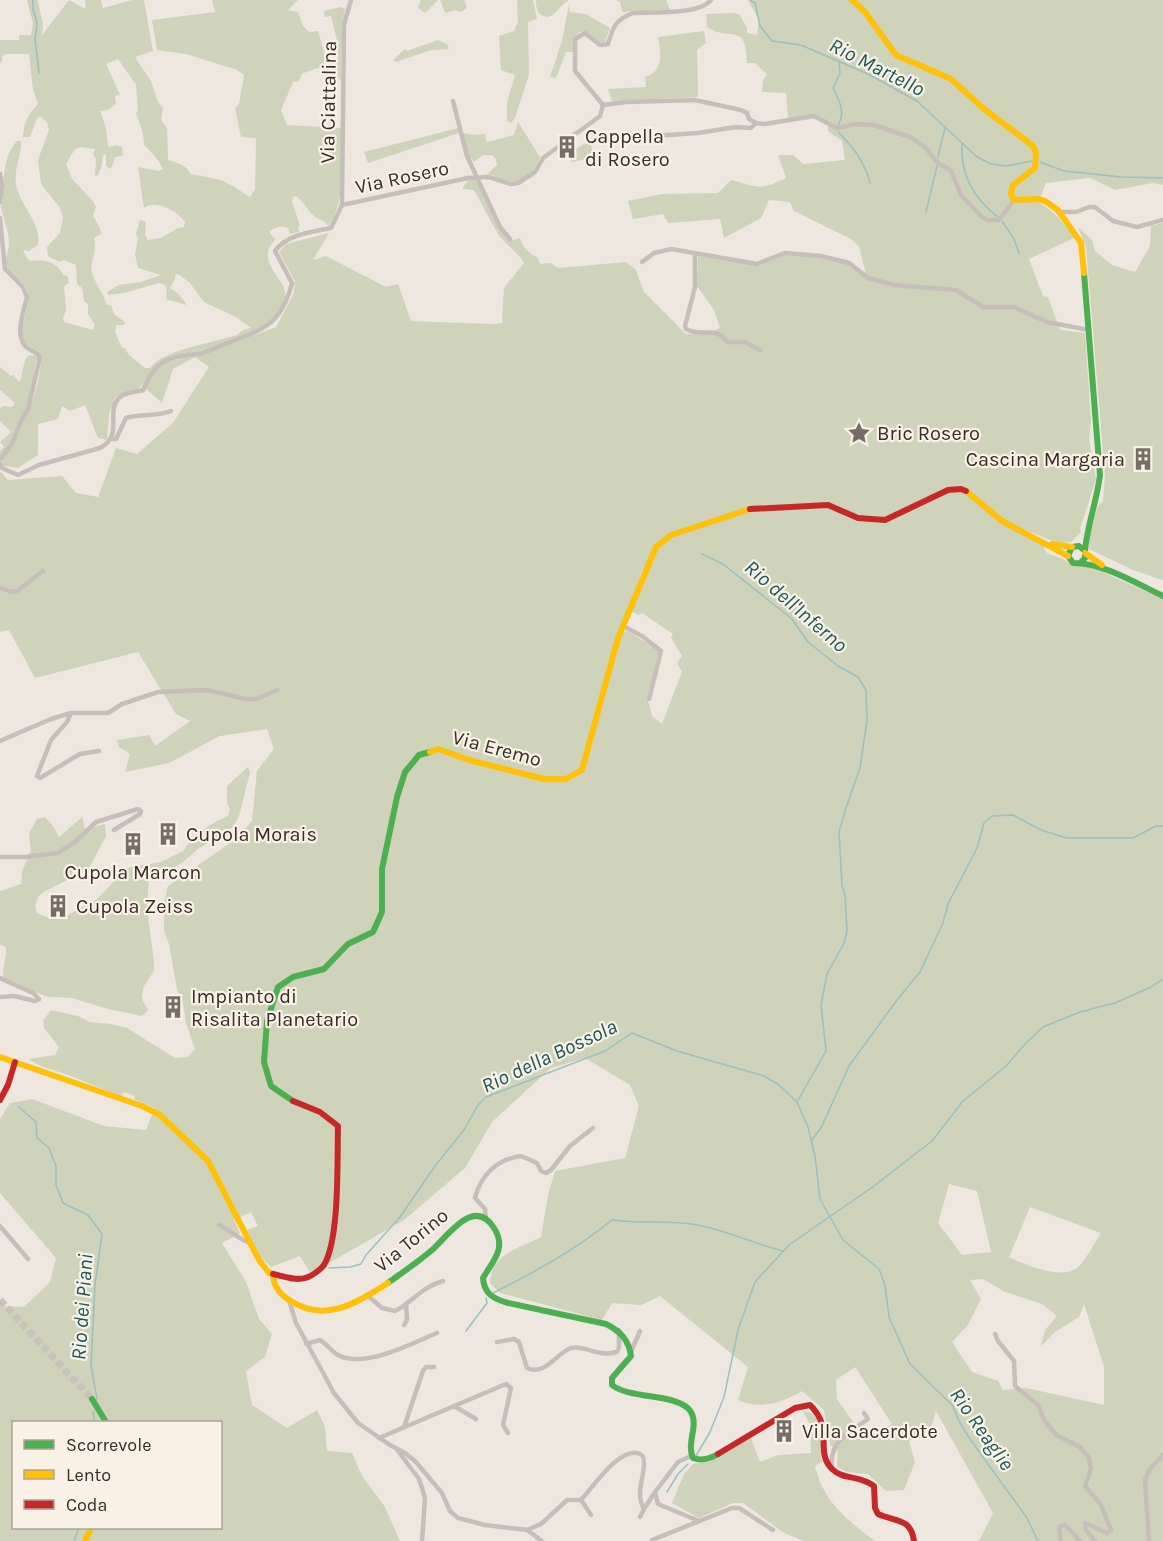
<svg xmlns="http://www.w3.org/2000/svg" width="1163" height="1541" font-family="Karla,sans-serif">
<rect width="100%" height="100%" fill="#ede7e0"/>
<g fill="#ced3b9" fill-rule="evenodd">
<path d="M27,0H37L38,2L43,25L42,35L69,0L86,9L85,0H101L103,8L132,0H144L153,51L135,57L151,81L158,102L163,108L161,120L167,128L168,160C178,163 186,165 191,174L221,180L233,186L250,197L255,189L256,138L241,137L235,108L239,104L244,75L237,70L186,54L157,50L152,20L215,12L212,0H298L288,10L298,12L303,26L309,32L318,31L327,63L338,60L335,44H338L331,16L325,17L324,11L341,7L345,9L342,22L341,80C322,67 326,64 302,74L299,81L293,82L281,110L287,125L341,128C341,156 347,203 328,226C324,220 322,221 317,218C308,213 305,202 296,196L293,197L292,201L300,226L298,227L299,232L290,234L288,228C281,225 276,227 270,231V234L276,239C252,262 289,280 285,297C284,305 275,319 268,324C257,332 214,348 199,351C187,354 175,354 164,359C151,366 150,378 140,387C134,393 123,393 115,397L109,414L107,440L98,438L85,405L70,411L62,406L58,419L38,424V455L18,468L3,466L0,459V451L4,447L0,442L11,432L0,421V409L3,406L12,407L15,403L0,390V367L11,376L13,375L20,382L25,360L28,356L37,355L28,412C35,394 42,373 41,353C36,349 29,347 25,343C16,330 31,306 28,292C26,281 11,277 7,267C4,261 9,251 9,244C9,229 2,218 1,204L3,201C4,180 2,158 17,141H21C22,157 12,171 17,188C22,208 42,224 38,245L29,251L23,250L26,257L30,261C41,259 53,260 60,270C66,277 59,274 68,276L69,283L64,286L66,311L63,318L64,322L93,330L95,325L88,314V304L84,301L82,288L77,284L76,265L64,260L59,262L48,256L47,247L60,233L63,218L60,208L41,184L38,160L49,130L47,122L41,117L37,118L30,137H23C24,122 28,114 38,104L33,90L29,54H5L2,56V62H0V40H19V35H31L33,23ZM118,59L136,85L138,112L136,113L143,133L144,145C152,153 159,160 163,169L159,171L138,167L144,208C156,199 177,211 185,222L184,227L178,228L161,238L148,240L145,235L146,222L140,220L136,233L138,238L135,254L138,268L161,275L141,282L119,285L107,292L108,295L124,293L159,283L164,284L167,289L166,299L187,305L179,294L170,288L175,279V275L178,274L189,282L204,302L236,317L251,328L243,330L237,335C216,342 162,350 150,368H145L128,354L125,348H122L115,332L116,325H124L125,322L114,314L111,305H107C104,295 94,281 92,273C89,260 98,253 94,238L101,234L100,228L93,216L96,207L93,201L72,179L66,164L75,149L81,147L95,149L93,154L96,159L95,176L98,175L101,168L103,155L106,154V165L109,169L112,167L115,157L123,156L122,147L116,145L111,147L108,146L106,128L100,111L108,110L116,104L115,96L120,95L106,64Z"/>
<path d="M421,0H438L425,13L418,8Z"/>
<path d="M440,0H464L467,8L461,12L455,10L445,13Z"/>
<path d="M517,0H533L537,19L528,22L529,75L515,118L511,123L507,121V102L515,75L501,70L499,36L514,31L518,21Z"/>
<path d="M536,0H568V1C559,5 558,15 547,17C537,15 536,9 536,0Z"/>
<path d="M616,0H666L670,10L622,12L620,2Z"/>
<path d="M748,0H1163V185L1153,183L1115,190L1090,178L1046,183L1038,202C1054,211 1064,223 1074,238L1029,259L1043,296L1048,297L1060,330L1085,333L1091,421L1089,439L1096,479L1080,529L1081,532L1071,542L1058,543L1018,527L1043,546L1047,553L1065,560L1072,566H1089L1163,599V1541H979L993,1513L936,1411L930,1431L909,1441L915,1462L904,1490L886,1491L868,1474L847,1472L837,1467L838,1451L830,1445L824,1410L802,1391C782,1403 761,1410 738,1400L748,1367L660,1296L641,1305L612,1303L602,1320L500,1293L490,1283C490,1255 519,1248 541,1237L548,1195L555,1171L625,1158L639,1106L630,1085L585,1058L551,1068L492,1122L465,1168L404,1220L329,1263L310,1272L300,1256L271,1267L260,1257L247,1230L258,1226L251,1212L234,1220L240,1233L222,1243L246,1282L259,1319L272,1334L265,1357L246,1371L252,1405L287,1428L317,1410L325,1427L327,1451L352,1453L362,1476L385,1507L400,1541H0V1306L24,1307L50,1282L56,1258L0,1193V1119L10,1103L32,1099L104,1126L146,1130L155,1108L134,1099L135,1096L124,1092L122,1096C104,1090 87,1082 68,1075C53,1069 43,1069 29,1059L55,1055L59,1047L44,1028L43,1021L51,1010L78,1016L90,1022L111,1024L127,1028L175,1058L188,1057L195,1049L186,1023L183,1003L177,989L169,944L164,931V903L168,886L233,841L252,821L257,771L274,749L267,729L220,736L169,763L125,772L130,754L119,747L117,740L149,735L155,746L190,721L176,714L138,652L35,678L9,630L0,632V471L8,480L62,476L76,493L98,497L116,448L137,454L173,423L209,367L195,357L173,369L162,403L145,388L158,368L167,362L212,351L276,327L294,293L295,281L279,252L286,244L329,233L313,260L326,256L386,287L398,284L411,321L493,324L502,323L504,288L524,263L520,257L499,236L474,190L463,189V187L469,180L476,179L483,195L510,241L520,238C522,247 530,254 538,258L540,264L551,263L558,268L626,262L636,270L644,292L686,334H704L720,328L714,310L697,286L698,256L759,266L783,255L817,257L847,264L867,279L859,246L851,239L794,211L790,202L769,200L761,218L724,238L720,219L668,223L663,214L633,219L628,201L662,194L718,193L731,180C758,187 760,191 786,178L778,155H793L803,164L845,160L842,141L828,131V122L819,117L788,118L786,93L762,92L763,81L767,74L755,63H747C746,20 731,43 707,27L706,14L735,13L740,15L747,28V33L757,35L759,20ZM643,569L646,571L630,611L639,615L642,613L673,634L671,638L682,656L677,663L682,672L662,724L652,716L647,698L659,650L627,631L623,632L628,609ZM949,1184L977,1191L991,1252L962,1255L938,1223ZM1030,1207L1101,1233C1096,1241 1084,1263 1077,1268C1061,1280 1025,1265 1009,1257ZM983,1279L1005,1292L1042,1304L1057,1316L1045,1330L1041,1346L1055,1332L1079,1317L1084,1304L1104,1367V1405L1026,1388L1003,1390L998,1381L972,1372L952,1342L968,1325L981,1299L970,1280ZM855,1367L892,1424L865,1439L837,1399L836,1380ZM14,1422H220V1528H14Z"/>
<path d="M569,4L570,12L586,14L610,28L605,42H600L586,32H580L573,38V52H566L556,78L550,77L562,41Z"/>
<path d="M704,31L706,43L697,50L698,97L612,101L608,89L646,87L645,77C664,72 661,52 658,37Z"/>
<path d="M438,40L447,44L449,49L431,50L396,62L393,60L405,49L407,51Z"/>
<path d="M518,122L540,157C534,171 524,186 506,180C499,178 494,175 487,174L497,165L496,159L492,155H483L474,162L469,156L462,133L473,135L485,134L487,142L514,135Z"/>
<path d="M458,128L459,133L368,163L364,152Z"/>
<path d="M590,141L594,157L572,162L567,151L575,149Z"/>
<path d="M1163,223V580L1133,570L1089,549V535L1098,506L1103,501L1105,475L1086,247L1078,227L1092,240L1095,251L1112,265L1135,272L1150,246L1151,226Z"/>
<path d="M248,767L250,773L239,816L233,827L198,849L182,863L171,869L149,875L147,909L154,961V971L144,986L142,995L143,1001L148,1010L142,1016L108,1009L72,998L49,997L14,985L3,977C2,967 7,958 6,947L0,945V891L21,884L22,871L31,851L29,833L37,819L45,817L54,827L59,837L82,817L85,829L105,824L106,836L88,870L45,891L38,897L35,906L37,913L51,919L64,917L96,900L127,868L161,862L183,851L193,836L217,821L228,816L230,810L227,803V786Z"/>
<path d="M803,1411C827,1413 819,1445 822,1462L815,1466C822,1500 848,1521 875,1541H804L784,1533L743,1503H733L699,1518L672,1503L684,1474L693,1464L708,1462L751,1438L760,1462L778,1455L811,1453L810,1425Z"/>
</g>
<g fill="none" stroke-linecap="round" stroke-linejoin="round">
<g stroke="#9ac0c0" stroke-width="1.5">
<path d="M33,0V9L37,23L35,39L39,73"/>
<path d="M750,0L755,3L760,26L772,41L801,45L868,74L917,101L977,157L991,164L1006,166L1032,161"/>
<path d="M838,125C846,113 839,100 833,88L840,73L839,62"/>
<path d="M838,132C853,147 865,162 870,183"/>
<path d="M962,143C960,174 974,199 998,217"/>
<path d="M938,157L945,128"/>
<path d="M1040,162L1064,171L1121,177L1163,178"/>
<path d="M926,212L937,166"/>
<path d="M1002,221L1014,239L1019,253"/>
<path d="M702,554L723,564L792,619L808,642L838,666L858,677L866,690L867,720L860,768L846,808L839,832L842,885L845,896L847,931L844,943L827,974L821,1005L826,1051L797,1102"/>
<path d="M19,1107L36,1122L37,1138L49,1148L56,1166V1185L63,1203L88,1215L102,1234L95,1285L91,1365L97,1399"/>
<path d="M812,1140L822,1126L849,1066L897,1000L920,972L943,923L948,904L977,848L984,823L992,816L1013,815L1041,830L1067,838H1133L1156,826H1163"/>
<path d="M329,1268L350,1267L361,1264L366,1255L400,1217L435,1166L464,1130L478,1105L486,1097L605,1051L632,1033L677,1051L764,1076L779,1085L797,1102L808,1127L815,1156L820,1199L843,1240L879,1269L885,1285L889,1317L910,1364L953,1406L959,1421L970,1439L1027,1518L1038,1541"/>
<path d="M493,1293C535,1272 575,1250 612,1220C641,1224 669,1220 697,1225C726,1230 754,1244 783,1251"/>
<path d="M466,1331L487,1303L486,1298"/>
<path d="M93,1412L95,1422"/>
<path d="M696,1456L710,1432L724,1397L738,1330L755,1282L789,1245L874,1186L932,1141L963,1101L1006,1066L1025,1044L1043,1027L1080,1012L1115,1003L1151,987L1163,979"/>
<path d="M667,1492L678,1474L688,1464"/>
<path d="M74,1541L79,1528"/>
</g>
<path stroke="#c9c2bb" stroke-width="7" stroke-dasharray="7 3.5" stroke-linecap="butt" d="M0,1300L92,1399"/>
<g stroke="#c6bfb9" stroke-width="4.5">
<path d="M453,101L467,156L500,227L510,239"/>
<path d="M603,105L626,102L695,100L741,110L747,113L749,119L756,123L765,124L814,116L837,128L855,124L874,125L910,137L925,147L938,163L951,171L961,195L982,217L988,220H999L1014,200"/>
<path d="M603,105L575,71V39L585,33L600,45L608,44C613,27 615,20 633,13C651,12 700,15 711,0"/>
<path d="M652,136L698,133L736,127L751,128L756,123"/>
<path d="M0,174L2,185L0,202"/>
<path d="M342,205L468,178L489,177L511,184L518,183L535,172L543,158L600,116L603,105"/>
<path d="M1058,212H1076L1089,207H1095L1113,221L1137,227L1163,220"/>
<path d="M0,218L5,269L23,287L27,297C24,310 14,336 26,347C30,350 35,352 39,355V362L28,409L21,421L12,444L0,459"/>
<path d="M695,254V287L685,326L686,329C702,338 716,325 727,342H745L760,350"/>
<path d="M642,262L654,253L671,249L757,264L785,253L821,256L849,263L868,278L894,285L956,290L983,307H1014L1047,322L1089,330"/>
<path d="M111,439H116L126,418C141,413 157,417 171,411"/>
<path d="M0,464L2,468L18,475L39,465L100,448C125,435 104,411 120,397C126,392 136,392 143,390C147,382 151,372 158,366C170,355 187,356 202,353C212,350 223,345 233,341C268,328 282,321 292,283L275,251C287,234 312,232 331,228L342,205L344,24L351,0"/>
<path d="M0,588L12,592L17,591L43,571"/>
<path d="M623,626L642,636L661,651L649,699"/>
<path d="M71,713L67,722L51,740L37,776L40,778L80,754L99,751"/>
<path d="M0,741L51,719L71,713H108L122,704L158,692L207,690L246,699H256L277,690"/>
<path d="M0,857H25L58,853L75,842L96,822L138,809L141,811L140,814L114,830"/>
<path d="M0,978L33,993L39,999"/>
<path d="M0,997L14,996L35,1001L39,999"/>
<path d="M486,1219L485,1209L475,1198C480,1176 497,1159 521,1156L537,1163L541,1171L546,1173L551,1170L570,1146L593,1128"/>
<path d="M219,1225C230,1230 240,1240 250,1243"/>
<path d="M0,1226L28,1259"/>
<path d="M367,1295L382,1308L395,1311C413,1302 421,1287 443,1281"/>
<path d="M289,1300L296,1323L334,1393L358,1423L390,1445L405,1453L415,1461L442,1493L450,1511L458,1518L485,1525L527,1530L542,1541"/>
<path d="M404,1325L407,1320L406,1304"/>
<path d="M995,1334L998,1341L1014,1361L1015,1386L1038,1405L1044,1420L1056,1435L1080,1447L1089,1458L1091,1469L1085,1486L1101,1505L1111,1530L1107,1533L1085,1523L1086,1530L1095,1541"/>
<path d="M497,1342L514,1339L519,1342L527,1368C546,1376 555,1354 571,1348C583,1344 599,1358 617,1352L619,1347V1330"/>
<path d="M306,1344L320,1340C327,1344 331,1351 338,1355C364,1369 413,1343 437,1333"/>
<path d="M631,1352L640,1331"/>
<path d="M454,1406L476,1419"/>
<path d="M404,1427L423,1371L426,1367H434"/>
<path d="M379,1438L506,1384L511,1388L503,1425L508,1433"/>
<path d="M398,1451L419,1479L425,1498L422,1541"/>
<path d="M691,1456L678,1462L655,1492L658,1504L699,1521"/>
<path d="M832,1470C828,1442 847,1434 868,1419L864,1413"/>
<path d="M581,1500C593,1487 618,1449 637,1453C643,1454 644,1458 644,1463C644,1479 635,1494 644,1509L655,1492"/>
<path d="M640,1517L644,1509"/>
<path d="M527,1530L541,1524L567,1500H581L591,1515"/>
<path d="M652,1540L732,1508H739L773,1530"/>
<path d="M1061,1541L1059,1527L1065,1525L1080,1541"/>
<path d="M1149,1541L1145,1480L1150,1469L1163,1455"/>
</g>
<g stroke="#4caf50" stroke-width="6">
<path d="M1084,273L1100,475C1097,501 1087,525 1085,551"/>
<path d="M1081,562L1085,558V551L1079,546L1072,547L1068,556L1073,563C1104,563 1135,583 1163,596"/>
<path d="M293,1101L271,1086L264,1062L267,1021L278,987L293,977L324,969L348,944L373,932L382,912V869L397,797L405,772L419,755L430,752"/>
<path d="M388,1283C403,1272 418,1262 432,1250C448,1236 474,1196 494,1228C507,1248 493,1261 483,1278C484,1294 494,1299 508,1303L606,1324C620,1331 629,1340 631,1356L612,1378V1385C631,1400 680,1393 691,1412C699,1426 686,1443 693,1458C702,1461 709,1459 718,1454"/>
<path d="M92,1399L106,1422"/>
</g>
<g stroke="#ffc107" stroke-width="6">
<path d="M852,0L865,12L896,55L951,79L984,109L1032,145L1036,152L1035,168L1013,185L1011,194L1014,200L1038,199L1045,201L1058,210L1081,243L1084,273"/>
<path d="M966,491L1002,521L1068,556"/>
<path d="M1052,544L1072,547"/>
<path d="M1085,553L1102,565"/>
<path d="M430,752L438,749L469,760L544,779H566L582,770L618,638L656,547L671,535L750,509"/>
<path d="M0,1057L142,1106L160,1115L208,1161L259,1260L269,1273L273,1274C273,1286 280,1294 289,1300C325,1324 356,1303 388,1283"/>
<path d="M85,1541L91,1528"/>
</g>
<g stroke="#c62828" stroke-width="6">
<path d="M750,509L828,505L858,518L885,520L948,490L961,489L966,491"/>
<path d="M0,1100L8,1085L15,1062"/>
<path d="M273,1274C283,1276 295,1281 305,1278C311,1277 321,1269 324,1265C340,1238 337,1159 338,1126L320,1112L293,1101"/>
<path d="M718,1454L795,1408L810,1405C835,1429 814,1451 832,1469C843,1480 860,1475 874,1486L875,1508L878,1514C896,1522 911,1518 914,1541"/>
</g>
</g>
<defs>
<g id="building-bare" transform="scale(1.8)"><path d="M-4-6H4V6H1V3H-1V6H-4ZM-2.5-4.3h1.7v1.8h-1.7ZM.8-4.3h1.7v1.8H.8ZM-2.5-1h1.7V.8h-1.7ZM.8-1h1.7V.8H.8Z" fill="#776d68" stroke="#faf1e6" stroke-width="2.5" paint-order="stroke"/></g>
<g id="sight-bare" transform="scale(1.8)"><path d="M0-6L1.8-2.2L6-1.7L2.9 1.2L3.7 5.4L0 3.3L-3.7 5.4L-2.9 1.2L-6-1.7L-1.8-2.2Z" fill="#776d68" stroke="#faf1e6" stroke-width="2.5" paint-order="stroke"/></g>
</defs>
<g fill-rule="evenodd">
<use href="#building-bare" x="567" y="147"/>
<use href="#sight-bare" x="859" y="433"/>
<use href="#building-bare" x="1143" y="459"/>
<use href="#building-bare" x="168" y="834"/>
<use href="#building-bare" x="133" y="844"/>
<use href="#building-bare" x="58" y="906"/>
<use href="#building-bare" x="173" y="1007"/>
<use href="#building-bare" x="784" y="1431"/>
</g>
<g text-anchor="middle" stroke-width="4.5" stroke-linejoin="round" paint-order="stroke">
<g font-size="20" fill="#372c27" stroke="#faf1e6">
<text transform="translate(328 102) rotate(-89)" y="7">Via Ciattalina</text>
<text transform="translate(402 177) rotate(-12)" y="7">Via Rosero</text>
<text transform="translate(497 748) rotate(15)" y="7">Via Eremo</text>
<text transform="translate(411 1240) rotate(-39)" y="7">Via Torino</text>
</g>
<g font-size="20" fill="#372c27" stroke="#faf1e6" text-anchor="start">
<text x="585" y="143">Cappella<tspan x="585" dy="23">di Rosero</tspan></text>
<text x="877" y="440">Bric Rosero</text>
<text x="1125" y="466" text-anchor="end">Cascina Margaria</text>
<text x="186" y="841">Cupola Morais</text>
<text x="133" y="879" text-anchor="middle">Cupola Marcon</text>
<text x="76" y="913">Cupola Zeiss</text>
<text x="191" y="1003">Impianto di<tspan x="191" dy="23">Risalita Planetario</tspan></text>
<text x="802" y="1438">Villa Sacerdote</text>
</g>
<g font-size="21" font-style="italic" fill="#1a585b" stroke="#faf1e6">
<text transform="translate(877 67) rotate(27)" y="7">Rio Martello</text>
<text transform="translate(796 606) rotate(41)" y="7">Rio dell'Inferno</text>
<text transform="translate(549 1056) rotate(-25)" y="7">Rio della Bossola</text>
<text transform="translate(82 1307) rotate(-86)" y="7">Rio dei Piani</text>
<text transform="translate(982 1429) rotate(55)" y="7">Rio Reaglie</text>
</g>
</g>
<rect x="12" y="1421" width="210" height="108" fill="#faf1e6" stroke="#aca29a" stroke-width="1.5"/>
<rect x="24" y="1440" width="30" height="9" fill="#4caf50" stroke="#aca29a" stroke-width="1.5"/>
<text x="66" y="1451" font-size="18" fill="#372c27">Scorrevole</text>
<rect x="24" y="1470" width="30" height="9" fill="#ffc107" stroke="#aca29a" stroke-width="1.5"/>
<text x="66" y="1481" font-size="18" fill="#372c27">Lento</text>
<rect x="24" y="1500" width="30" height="9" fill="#c62828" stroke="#aca29a" stroke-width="1.5"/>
<text x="66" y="1511" font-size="18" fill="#372c27">Coda</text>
</svg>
